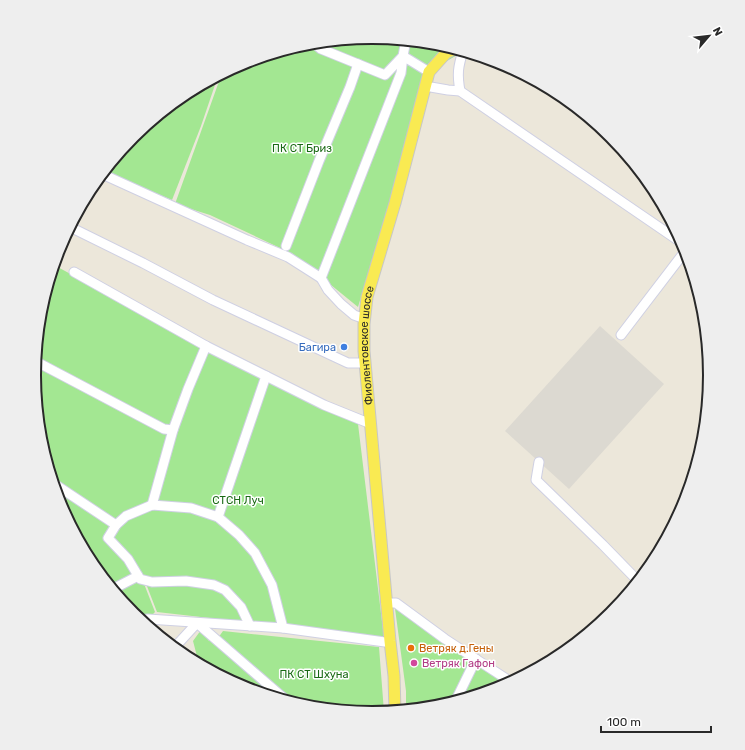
<svg xmlns="http://www.w3.org/2000/svg" width="745" height="750" font-family="Rubik,sans-serif">
<rect width="100%" height="100%" fill="#ece7da"/>
<g fill="#a3e792">
<path d="M373,37L439,43L464,51L428,72L425,86L358,307L293,254L210,215L175,204L222,73L243,62L307,43Z"/>
<path d="M218,76L201,126L172,200L110,174L108,166L133,135L185,93Z"/>
<path d="M642,173L654,187L656,192L639,180Z"/>
<path d="M54,265L269,382L358,424L384,638L157,612L143,576L113,535L111,538L141,576L155,612L144,623L133,614L91,563L60,504L53,481L120,525L52,480L40,441L34,375L41,309Z"/>
<path d="M394,601L514,681L502,688L438,707L406,710V691Z"/>
<path d="M201,630L209,641L218,638L223,631L379,647L384,712L372,713L306,707L243,688L199,664L193,641Z"/>
</g>
<path fill="#dcd9d1" d="M600,326L664,384L569,489L505,431Z"/>
<g fill="none" stroke-linecap="round" stroke-linejoin="round">
<g stroke="#cfd0e3" stroke-width="11">
<g id="minor">
<path d="M313,42L321,49L385,75L403,56L406,40"/>
<path d="M425,86L448,90L460,91L685,245"/>
<path d="M460,91C457,74 458,67 463,51"/>
<path d="M102,174L247,240L288,257L321,278"/>
<path d="M70,227L143,263L213,300L348,363H365"/>
<path d="M286,246L319,161L350,87L358,64"/>
<path d="M74,272L206,346L324,405L371,424"/>
<path d="M365,319L354,315L341,304L328,290L321,278L401,73L403,56L429,72"/>
<path d="M621,335L686,250"/>
<path d="M35,361L164,429L173,430"/>
<path d="M539,462L536,480L603,545L639,582"/>
<path d="M53,483L116,525"/>
<path d="M152,505L173,430L188,389L206,346"/>
<path d="M218,517L266,376"/>
<path d="M113,589L138,576"/>
<path d="M386,603H396L445,639L505,678L511,683"/>
<path d="M140,620L148,619L283,628L385,642L390,641"/>
<path d="M250,626L241,607L225,590L214,585L186,581L152,582L140,579L128,559L108,538L116,525L126,516L152,505L191,508L218,517L239,535L255,553L272,585L283,628"/>
<path d="M174,648L197,623L287,701"/>
<path d="M455,702L476,659"/>
</g>
</g>
<g stroke="#c7c7c7" stroke-width="13">
<g id="major">
<path id="s1" d="M395,711L394,676L390,641L364,351V324L367,297L395,203L429,72L446,53L456,48"/>
</g>
</g>
<use href="#minor" stroke="#fff" stroke-width="9"/>
<use href="#major" stroke="#f9ea52" stroke-width="11"/>
</g>
<circle fill="#3f7fe0" stroke="#fff" stroke-width="1.5" cx="344" cy="347" r="4"/>
<circle fill="#e8710a" stroke="#fff" stroke-width="1.5" cx="411" cy="648" r="4"/>
<circle fill="#d1479c" stroke="#fff" stroke-width="1.5" cx="414" cy="663" r="4"/>
<g text-anchor="middle" stroke-width="3" stroke-linejoin="round" paint-order="stroke">
<g font-size="11" fill="#1a6a15" stroke="#fff">
<text x="302" y="152">ПК СТ Бриз</text>
<text x="238" y="504">СТСН Луч</text>
<text x="314" y="678">ПК СТ Шхуна</text>
</g>
<g font-size="11" fill="#292929" stroke="#fff">
<text dy="4" stroke="none"><textPath href="#s1" startOffset="367">Фиолентовское шоссе</textPath></text>
</g>
<g font-size="11" fill="#366cbe" stroke="#fff" text-anchor="end">
<text x="336" y="351">Багира</text>
</g>
<g font-size="11" fill="#c56008" stroke="#fff" text-anchor="start">
<text x="419" y="652">Ветряк д.Гены</text>
</g>
<g font-size="11" fill="#b23c85" stroke="#fff" text-anchor="start">
<text x="422" y="667">Ветряк Гафон</text>
</g>
</g>
<path d="M0 0H745V750H0ZM41 375a331 331 0 1 1 662 0a331 331 0 1 1-662 0Z" fill="#eee" fill-rule="evenodd"/>
<path fill="none" stroke="#292929" stroke-width="2" d="M41 375a331 331 0 1 1 662 0a331 331 0 1 1-662 0Z"/>
<g transform="translate(709 36) rotate(62)" stroke="#ffffff" stroke-width="3" paint-order="stroke">
<path d="M0-3L7 15L0 10L-7 15Z" fill="#292929"/>
<text y="-6" font-size="11" font-weight="bold" text-anchor="middle" fill="#292929">N</text>
</g>
<path d="M601 726v6h110v-6" fill="none" stroke="#292929" stroke-width="2"/>
<text x="607" y="726" font-size="12" fill="#292929" stroke="#ffffff" stroke-width="3" paint-order="stroke">100 m</text>
</svg>
